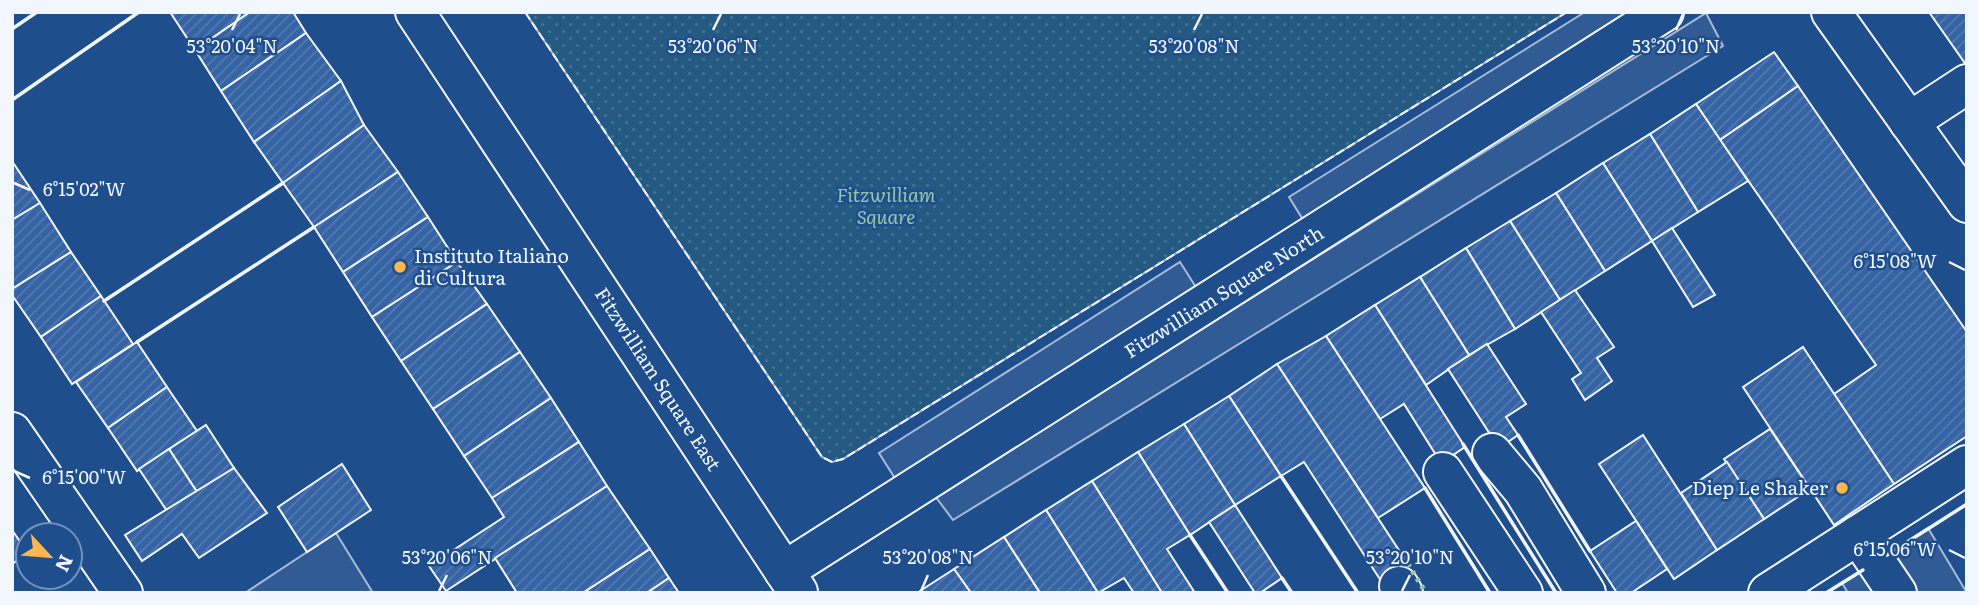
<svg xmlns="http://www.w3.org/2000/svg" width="1979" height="605" font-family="Literata,serif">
<defs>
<pattern id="park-dots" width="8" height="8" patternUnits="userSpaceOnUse" patternTransform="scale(1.75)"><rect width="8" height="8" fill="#245a82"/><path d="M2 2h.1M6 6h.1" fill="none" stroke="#447295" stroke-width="1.8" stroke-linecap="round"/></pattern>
<pattern id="building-hatch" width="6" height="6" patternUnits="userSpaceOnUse" patternTransform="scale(1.75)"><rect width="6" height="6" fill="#3563a3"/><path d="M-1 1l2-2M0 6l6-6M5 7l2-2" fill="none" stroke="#537ab1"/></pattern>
</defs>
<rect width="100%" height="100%" fill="#1f4e8c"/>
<path fill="url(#park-dots)" stroke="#a8bbd7" stroke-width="2" d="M525,12H1567L843,459L832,462L822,457Z"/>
<g fill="#305b95" stroke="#a8bbd7" stroke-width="2">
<path d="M1585,12H1643L1305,223L1289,197Z"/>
<path d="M1706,13L1723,46L953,520L935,496Z"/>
<path d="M1180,262L1199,292L898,483L879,453Z"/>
<path d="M1928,528L1967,593H1848L1842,583Z"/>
<path d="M336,533L373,593H245L307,552Z"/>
</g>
<g fill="url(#building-hatch)" stroke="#f2f6ff" stroke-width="2">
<path d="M170,12H250L195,50Z"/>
<path d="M250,12H293L306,33L221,91L195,50Z"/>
<path d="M1929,12H1967V66Z"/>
<path d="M306,33L341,81L254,142L221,91Z"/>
<path d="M1774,52L1798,86L1720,140L1696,104Z"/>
<path d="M341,81L364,125L283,183L254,142Z"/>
<path d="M1798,86L1967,332V436L1894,484L1834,394L1876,365L1720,140Z"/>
<path d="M1696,104L1748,181L1698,212L1650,134Z"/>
<path d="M364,125L398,172L314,227L283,183Z"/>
<path d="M1650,134L1698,212L1652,241L1603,163Z"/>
<path d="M1603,163L1652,241L1605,271L1556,193Z"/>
<path d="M14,164L40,203L12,220V165Z"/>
<path d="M398,172L428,217L343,272L314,227Z"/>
<path d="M1556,193L1605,271L1560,300L1510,221Z"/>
<path d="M40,203L71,252L12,289V220Z"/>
<path d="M428,217L457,262L372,317L343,272Z"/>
<path d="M1510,221L1560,300L1515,329L1466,248Z"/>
<path d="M1672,228L1715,295L1693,307L1652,241Z"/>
<path d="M1466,248L1515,329L1469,355L1420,277Z"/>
<path d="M71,252L101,296L41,337L12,295V289Z"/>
<path d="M457,262L487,304L401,361L372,317Z"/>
<path d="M1420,277L1469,355L1426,385L1375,305Z"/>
<path d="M1575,290L1614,347L1597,358L1612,381L1585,400L1572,379L1581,373L1541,312Z"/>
<path d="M101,296L133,344L72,384L41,337Z"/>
<path d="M487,304L520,352L433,409L401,361Z"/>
<path d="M1375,305L1465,447L1441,463L1404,404L1380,419L1326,336Z"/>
<path d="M1326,336L1425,488L1378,518L1277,364Z"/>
<path d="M137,342L167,387L108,428L76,382Z"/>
<path d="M1487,344L1526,404L1506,417L1518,435L1499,448L1448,369Z"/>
<path d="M1803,347L1894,484L1834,525L1743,387Z"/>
<path d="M520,352L551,398L464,456L433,409Z"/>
<path d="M1277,364L1408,564L1381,581L1304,462L1281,476L1229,396Z"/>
<path d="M167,387L197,431L137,471L108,428Z"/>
<path d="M1229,396L1281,476L1235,505L1184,424Z"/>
<path d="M551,398L579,442L492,498L464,456Z"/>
<path d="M1184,424L1235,505L1190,535L1138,452Z"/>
<path d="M206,425L234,468L197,492L169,449Z"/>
<path d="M1770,429L1810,489L1764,519L1724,459Z"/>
<path d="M1643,435L1717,550L1674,579L1599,464Z"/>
<path d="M579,442L607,486L446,591L429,566L504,517L492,498Z"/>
<path d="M169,449L197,492L167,511L139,469Z"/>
<path d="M1138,452L1190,535L1167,549L1195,593H1162L1092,481Z"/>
<path d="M1727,462L1764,519L1717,550L1681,493Z"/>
<path d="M342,464L371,510L307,552L278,507Z"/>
<path d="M234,468L267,513L199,558L182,534L142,561L125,535Z"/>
<path d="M1092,481L1144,564L1162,593H1134L1124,578L1098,593L1046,510Z"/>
<path d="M607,486L650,549L583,593H517L495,558Z"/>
<path d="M1235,505L1282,578L1260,593H1255L1209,522Z"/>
<path d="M1046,510L1098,593H1040L1004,537Z"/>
<path d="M1636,521L1667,569L1631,593H1617L1590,551Z"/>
<path d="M12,530L28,553L12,564Z"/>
<path d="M1004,537L1040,593H971L954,569Z"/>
<path d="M650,549L669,578L647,593H583Z"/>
<path d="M954,569L971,593H917Z"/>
<path d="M669,578L679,593H647Z"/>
</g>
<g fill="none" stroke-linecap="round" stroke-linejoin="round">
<g stroke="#f2f6ff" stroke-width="42">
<g id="minor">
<path d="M415,12L798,592"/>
<path d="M1909,122L1967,84"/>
<path d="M12,432L123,593"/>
<path d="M1492,453L1523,490L1586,593"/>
<path d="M1443,472L1523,593"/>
<path d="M1858,535L1897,593"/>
<path d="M784,571L1664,12"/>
<path d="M1399,586L1403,593"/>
<path d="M1768,593L1967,465"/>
</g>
</g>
<g stroke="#f2f6ff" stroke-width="42">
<path id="major" d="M1831,12L1967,203"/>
</g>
<use href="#minor" stroke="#1f4e8c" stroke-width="38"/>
<use href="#major" stroke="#1f4e8c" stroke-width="38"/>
<path stroke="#97c8a6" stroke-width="5" stroke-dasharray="3.5 5" stroke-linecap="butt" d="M1408,564L1426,593"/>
<path stroke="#f2f6ff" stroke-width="2" stroke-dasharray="9 3.5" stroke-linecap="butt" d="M525,12L822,457L832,462L843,459L1567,12"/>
<g stroke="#f2f6ff" stroke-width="3.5">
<path d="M12,29L37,12"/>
<path d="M12,100L139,12"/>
<path d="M104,301L283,183"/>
<path d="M137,342L314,227"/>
<path d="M1518,435L1590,551"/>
<path d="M1463,444L1556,593"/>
<path d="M1281,476L1358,593"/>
<path d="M1425,488L1490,593"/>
<path d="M1190,535L1228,593"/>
<path d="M1887,555L1967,504"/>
<path d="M1282,578L1292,593"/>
<path d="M1826,593L1863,570"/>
</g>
</g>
<path fill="none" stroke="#f2f6ff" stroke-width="2.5" d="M232,30L240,14M713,30L721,14M1194,30L1202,14M1676,30L1683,14M14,183L30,190M1949,262L1965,270M14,471L30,478M1949,550L1965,558M439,591L447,575M921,591L928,575M1402,591L1410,575"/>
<g fill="#ffb74d" stroke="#1f4e8c" stroke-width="2.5">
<circle cx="400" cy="267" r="7"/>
<circle cx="1842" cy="488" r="7"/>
</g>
<g text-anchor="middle" stroke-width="5" stroke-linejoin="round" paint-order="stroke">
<g font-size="19" font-style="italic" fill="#97c8a6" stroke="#1f4e8c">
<text x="886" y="202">Fitzwilliam<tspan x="886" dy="22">Square</tspan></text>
</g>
<g font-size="19" fill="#f2f6ff" stroke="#1f4e8c" text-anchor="start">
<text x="414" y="263">Instituto Italiano<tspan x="414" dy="22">di Cultura</tspan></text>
<text x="1828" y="495" text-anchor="end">Diep Le Shaker</text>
</g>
<g font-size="19" fill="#f2f6ff" stroke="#1f4e8c">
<text transform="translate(1224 292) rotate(-32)" y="7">Fitzwilliam Square North</text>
<text transform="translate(658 379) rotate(57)" y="7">Fitzwilliam Square East</text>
</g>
</g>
<g font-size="18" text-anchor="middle" fill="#f2f6ff" stroke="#1f4e8c" stroke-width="5" stroke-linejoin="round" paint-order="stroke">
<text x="232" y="53">53°20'04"N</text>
<text x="713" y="53">53°20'06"N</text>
<text x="1194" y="53">53°20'08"N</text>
<text x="1676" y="53">53°20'10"N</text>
<text x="84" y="196">6°15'02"W</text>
<text x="1895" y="268">6°15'08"W</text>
<text x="84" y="484">6°15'00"W</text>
<text x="1895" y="556">6°15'06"W</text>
<text x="447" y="564">53°20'06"N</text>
<text x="928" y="564">53°20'08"N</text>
<text x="1410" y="564">53°20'10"N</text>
</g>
<rect width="1979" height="605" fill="none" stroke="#f2f6ff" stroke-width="28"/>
<g transform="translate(49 556) rotate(116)"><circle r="33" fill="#1f4e8c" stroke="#7391ba" stroke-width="2"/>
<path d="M0-5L12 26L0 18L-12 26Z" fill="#ffb74d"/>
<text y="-10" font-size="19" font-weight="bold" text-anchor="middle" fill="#f2f6ff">N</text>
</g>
</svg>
